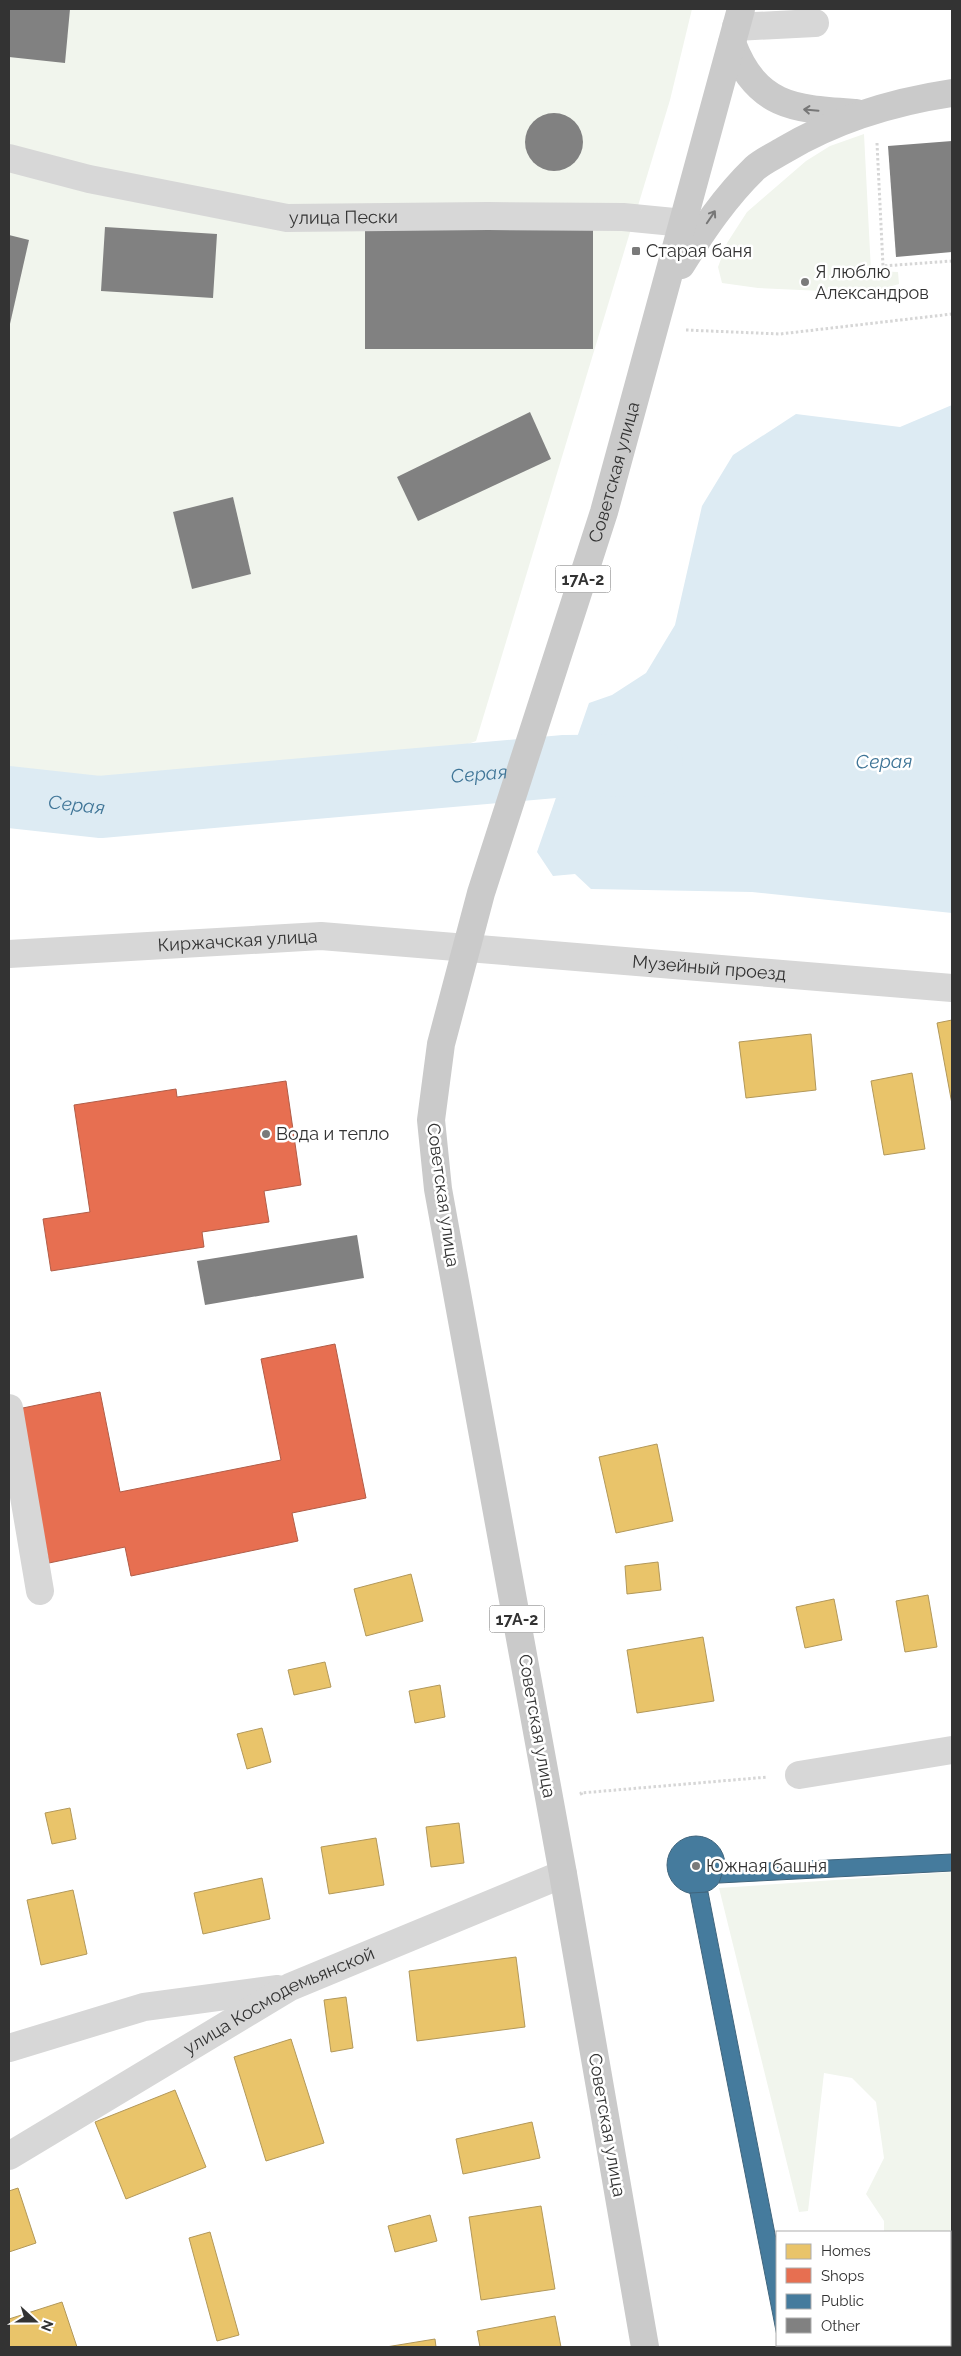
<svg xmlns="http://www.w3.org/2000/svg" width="961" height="2356" font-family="Raleway,sans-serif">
<rect width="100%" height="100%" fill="#fff"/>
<g fill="#f1f5ed">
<path d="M9,9H692L670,100L476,741L355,785L155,782L9,776Z"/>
<path d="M864,134L871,271L898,272L899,284L867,293L758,288L722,283L718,267L727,243L747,212L806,161L830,146Z"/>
<path d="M952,1872V2266H950V2232H884V2221L866,2194L884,2158L876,2102L852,2078L824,2073L808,2211L799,2212L719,1888Z"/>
</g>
<path fill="#ddebf3" d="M952,405V913L752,892L591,889L575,874L553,876L537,852L589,703L612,695L646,673L675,625L702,506L733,455L796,414L900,427Z"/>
<g fill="#e9c46a" stroke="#b2985a">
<path d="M952,1020V1104L937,1023Z"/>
<path d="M811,1034L816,1090L746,1098L739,1042Z"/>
<path d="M912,1073L925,1149L884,1155L871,1081Z"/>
<path d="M657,1444L673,1521L616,1533L599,1457Z"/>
<path d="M658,1562L661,1590L627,1594L625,1566Z"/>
<path d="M411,1574L423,1621L366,1636L354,1589Z"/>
<path d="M928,1595L937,1647L905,1652L896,1601Z"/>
<path d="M834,1599L842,1640L805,1648L796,1607Z"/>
<path d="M703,1637L714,1701L637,1713L627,1650Z"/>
<path d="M325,1662L331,1687L294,1695L288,1670Z"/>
<path d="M440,1685L445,1717L415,1723L409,1691Z"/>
<path d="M262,1728L271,1762L247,1769L237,1734Z"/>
<path d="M70,1808L76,1839L52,1844L45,1813Z"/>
<path d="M459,1823L464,1863L431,1867L426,1827Z"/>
<path d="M376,1838L384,1885L329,1894L321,1847Z"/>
<path d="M262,1878L270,1919L203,1934L194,1893Z"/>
<path d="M73,1890L87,1954L41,1965L27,1900Z"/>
<path d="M516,1957L525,2027L417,2041L409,1971Z"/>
<path d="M346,1997L353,2048L331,2052L324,2000Z"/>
<path d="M291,2039L324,2143L266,2161L234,2057Z"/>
<path d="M175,2090L206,2167L126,2199L95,2122Z"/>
<path d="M532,2122L540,2158L463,2174L456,2139Z"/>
<path d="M18,2188L36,2243L9,2252V2191Z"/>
<path d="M541,2206L555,2289L481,2300L469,2217Z"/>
<path d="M430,2215L437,2241L395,2252L388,2226Z"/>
<path d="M210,2232L239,2335L217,2341L189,2238Z"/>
<path d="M62,2302L77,2347H9V2319Z"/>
<path d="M555,2316L561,2347H480L477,2331Z"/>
<path d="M435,2339L436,2347H386Z"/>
</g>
<g fill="#e76f51" stroke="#b15d48">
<path d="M286,1081L301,1185L264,1191L269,1222L202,1232L204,1247L51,1271L43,1219L90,1212L74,1105L176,1089L177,1097Z"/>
<path d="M335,1344L366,1498L292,1513L298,1541L131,1576L125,1547L49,1563L18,1409L100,1392L120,1492L281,1460L261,1359Z"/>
</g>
<g fill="#457b9d" stroke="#40657d">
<circle cx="696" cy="1865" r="29"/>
<path d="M952,1854V1871L719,1883L725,1865Z"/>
<path d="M708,1892L777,2244V2336L690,1893Z"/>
<path d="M779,2345H797V2347H780Z"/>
<path d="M823,2345H850L835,2347H823Z"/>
</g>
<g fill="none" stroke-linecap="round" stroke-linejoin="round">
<path stroke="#ddebf3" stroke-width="62" id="s1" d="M9,797L100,807L565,766L652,765"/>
</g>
<g fill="#818181">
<path d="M9,9H70L65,63L9,57Z"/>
<circle cx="554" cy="142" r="29"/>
<path d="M952,141V252L896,257L888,146Z"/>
<rect x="365" y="225" width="228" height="124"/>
<path d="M105,227L217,234L213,298L101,291Z"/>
<path d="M9,235L29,240L10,324H9Z"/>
<path d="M530,412L551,459L418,521L397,477Z"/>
<path d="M233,497L251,574L192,589L173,512Z"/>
<path d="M357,1235L364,1278L205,1305L197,1261Z"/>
</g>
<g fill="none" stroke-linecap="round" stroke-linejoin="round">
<g stroke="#d6d6d6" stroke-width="3" stroke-dasharray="2.5 2.5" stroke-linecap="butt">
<path d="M877,143L883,266L952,261"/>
<path d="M686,330L780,334L952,314"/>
<path d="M582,1795L581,1793L768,1777"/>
<path d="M893,2345L895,2347"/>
</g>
<g stroke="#d7d7d7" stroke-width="28">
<path d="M736,27L815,23"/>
<path id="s2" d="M9,158L89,179L287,218L488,216L623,217L684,223"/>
<path id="s3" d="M9,954L321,936L952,988"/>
<path d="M9,1408L40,1591"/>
<path d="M799,1775L952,1750"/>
<path d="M9,2048L144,2007L278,1989"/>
<path id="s4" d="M9,2156L290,1987L563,1874"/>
</g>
<g stroke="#cacaca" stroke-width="28">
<path d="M732,43C757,108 795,109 856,113"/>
<path d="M681,265C703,230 725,197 755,168C763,161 774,156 784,150C836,119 892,102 952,93"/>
<path id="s5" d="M645,2347L563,1874L438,1189L431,1120L441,1044L481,893L604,512L741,9"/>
</g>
</g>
<defs><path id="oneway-shaft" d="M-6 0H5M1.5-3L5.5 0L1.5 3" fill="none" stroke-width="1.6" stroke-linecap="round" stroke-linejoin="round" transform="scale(1.25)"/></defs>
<g stroke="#777">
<use href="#oneway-shaft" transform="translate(811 110) rotate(-175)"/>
<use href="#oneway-shaft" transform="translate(711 217) rotate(-56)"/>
</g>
<g fill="#7a7a7a" stroke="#fff" stroke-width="2">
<rect x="631" y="246" width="10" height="10" rx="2.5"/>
<circle cx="805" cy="282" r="5"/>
<circle cx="266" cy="1134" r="5"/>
<circle cx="696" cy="1866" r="5"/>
</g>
<g text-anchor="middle" stroke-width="5" stroke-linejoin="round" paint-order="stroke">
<g fill="#fff" stroke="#707070" stroke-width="1">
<rect x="555.5" y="565.5" width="55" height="27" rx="4"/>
<rect x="489.5" y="1605.5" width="55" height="27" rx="4"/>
</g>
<g font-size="16" font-weight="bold" fill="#333">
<text x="583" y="585">17А-2</text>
<text x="517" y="1625">17А-2</text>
</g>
<g font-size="18" fill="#333" stroke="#fff">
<text dy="6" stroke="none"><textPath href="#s2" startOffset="341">улица Пески</textPath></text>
<text dy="6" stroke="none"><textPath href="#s5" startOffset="1920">Советская улица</textPath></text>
<text dy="6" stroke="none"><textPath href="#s3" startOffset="229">Киржачская улица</textPath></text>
<text dy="6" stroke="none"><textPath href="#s3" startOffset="702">Музейный проезд</textPath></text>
<text transform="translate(443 1195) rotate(82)" y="6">Советская улица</text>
<text transform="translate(537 1726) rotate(80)" y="6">Советская улица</text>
<text dy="6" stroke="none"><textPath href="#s4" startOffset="312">улица Космодемьянской</textPath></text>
<text transform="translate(607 2125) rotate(80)" y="6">Советская улица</text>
</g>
<g font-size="18" fill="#333" stroke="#fff" text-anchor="start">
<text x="646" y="257">Старая баня</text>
<text x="815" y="278">Я люблю<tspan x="815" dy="21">Александров</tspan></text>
<text x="276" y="1140">Вода и тепло</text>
<text x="706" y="1872">Южная башня</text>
</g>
<g font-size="19" font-style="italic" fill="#3f7597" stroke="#fff">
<text transform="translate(884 761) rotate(-1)" y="7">Серая</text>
<text dy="7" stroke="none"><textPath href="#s1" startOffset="472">Серая</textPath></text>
<text dy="7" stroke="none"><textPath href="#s1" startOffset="68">Серая</textPath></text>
</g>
</g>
<rect width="961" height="2356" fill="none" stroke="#333333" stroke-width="20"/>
<rect x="776" y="2231" width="175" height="115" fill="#ffffff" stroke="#adadad"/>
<rect x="786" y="2244" width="25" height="15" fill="#e9c46a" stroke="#adadad"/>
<text x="821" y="2256" font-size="15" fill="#333333">Homes</text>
<rect x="786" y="2268" width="25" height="15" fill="#e76f51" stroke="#adadad"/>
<text x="821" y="2281" font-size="15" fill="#333333">Shops</text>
<rect x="786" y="2294" width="25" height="15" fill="#457b9d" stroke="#adadad"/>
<text x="821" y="2306" font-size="15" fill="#333333">Public</text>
<rect x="786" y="2318" width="25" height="15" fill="#818181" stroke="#adadad"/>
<text x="821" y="2331" font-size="15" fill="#333333">Other</text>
<g transform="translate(35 2321) rotate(111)" stroke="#ffffff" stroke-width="4" paint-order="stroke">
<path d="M0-4L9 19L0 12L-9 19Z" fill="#333333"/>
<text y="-8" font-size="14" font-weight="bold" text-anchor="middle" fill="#333333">N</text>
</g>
</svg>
